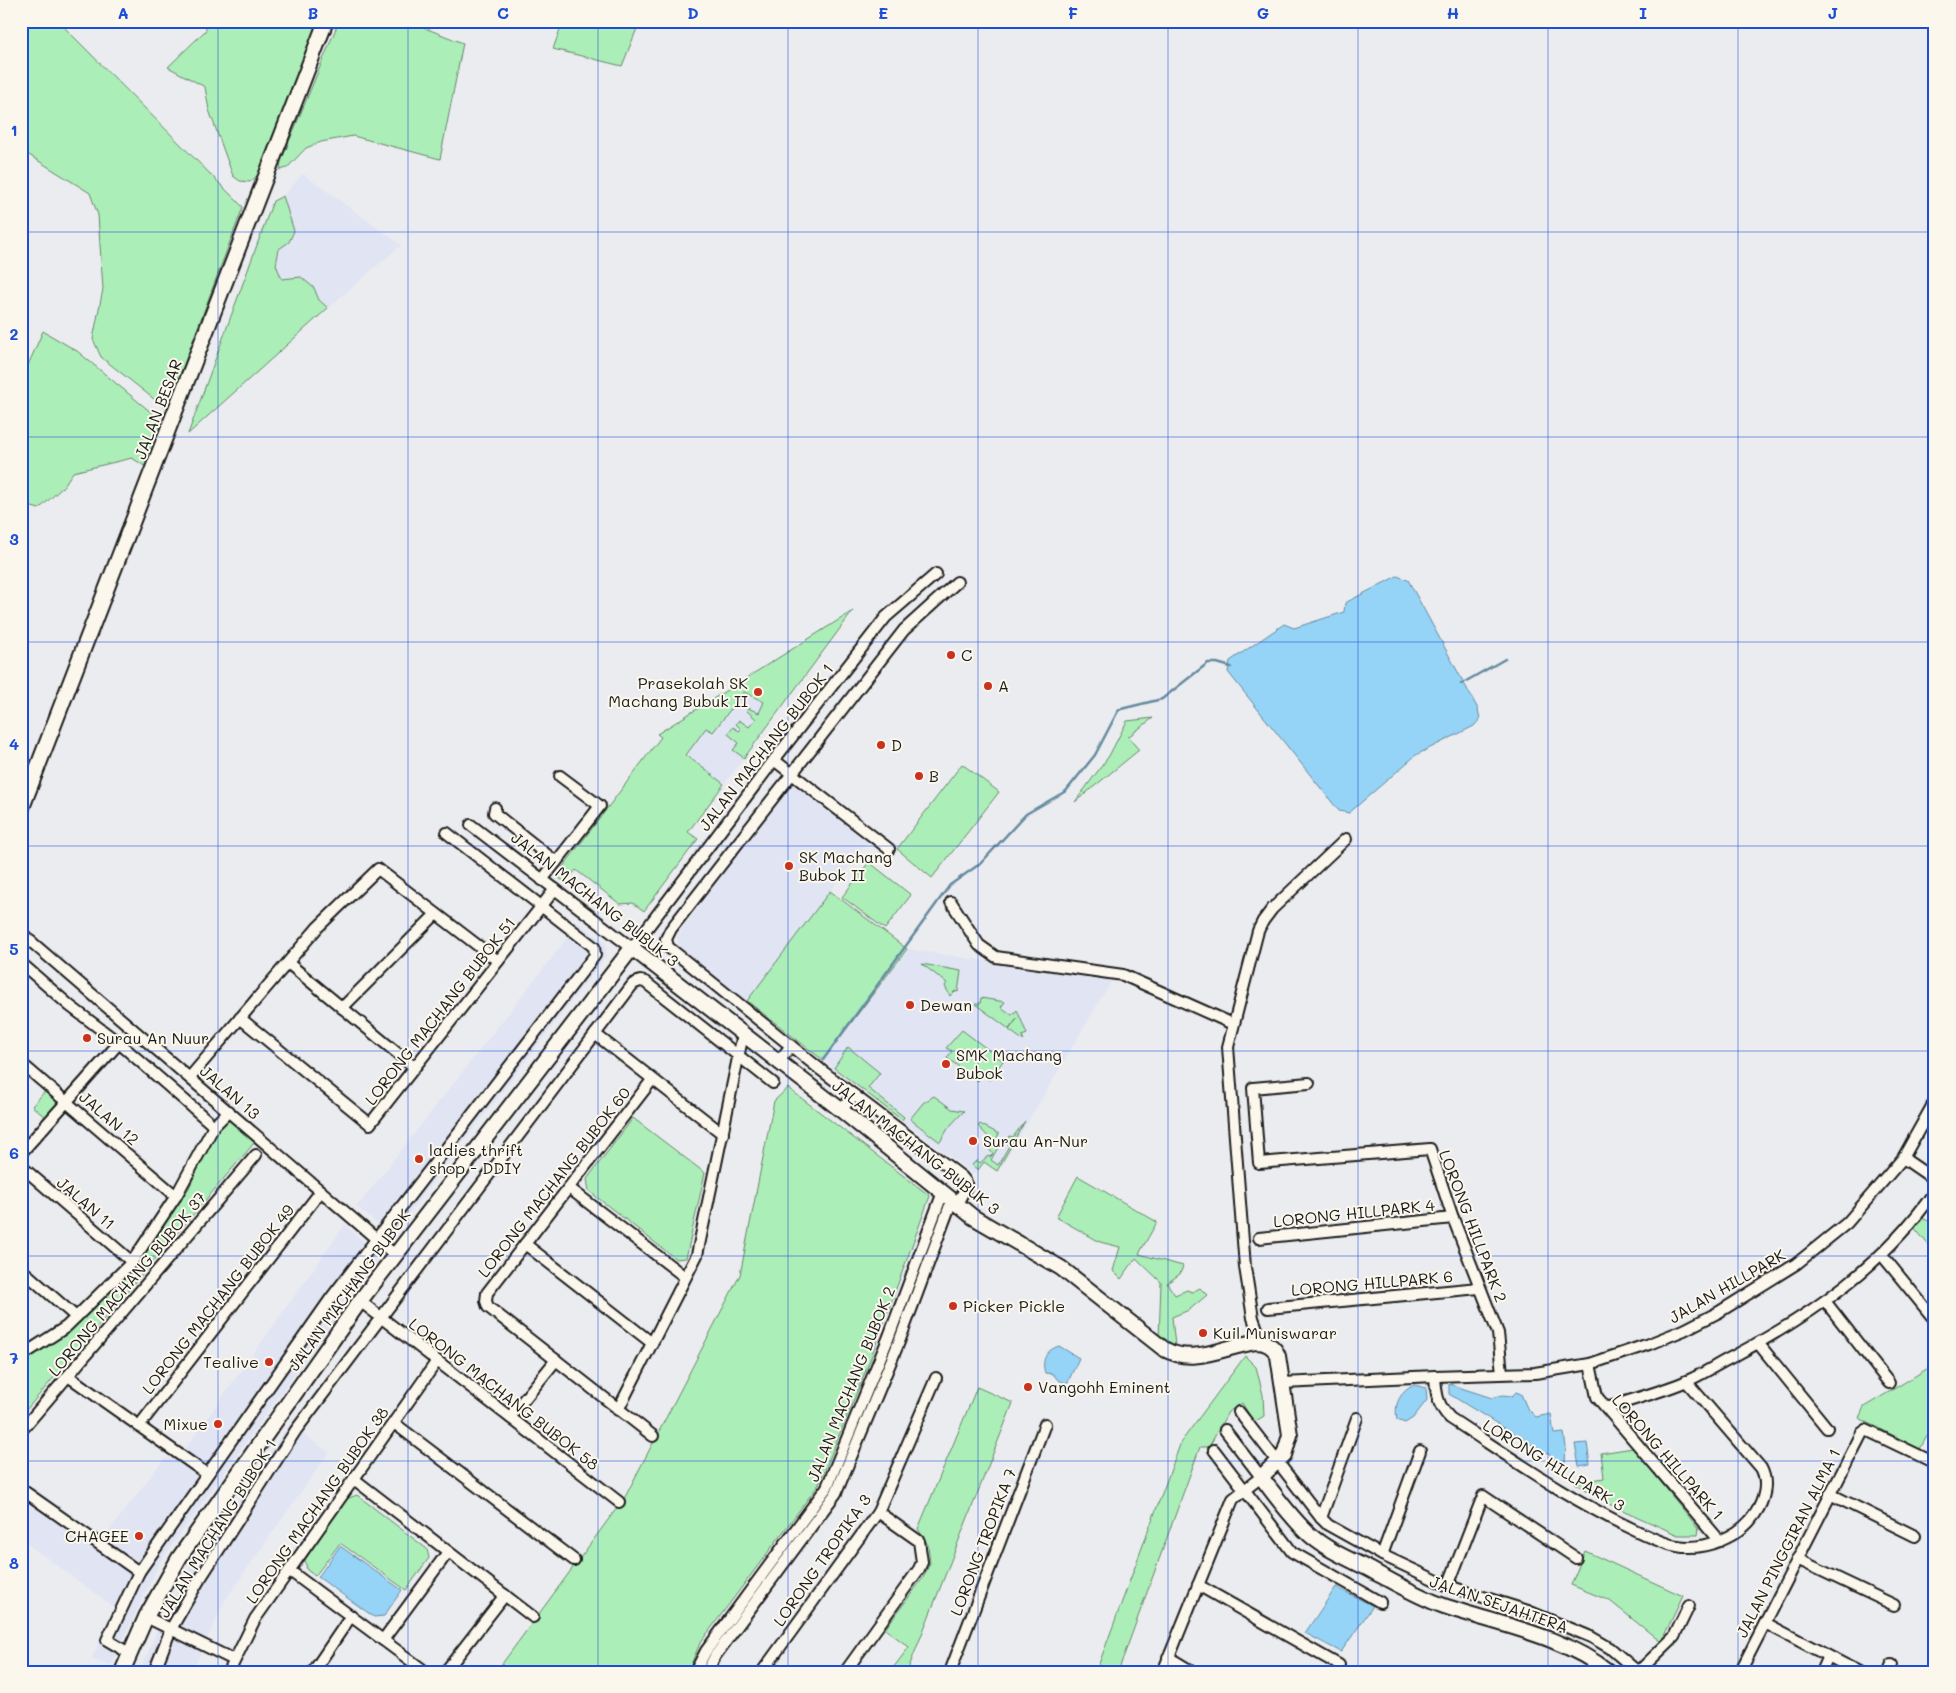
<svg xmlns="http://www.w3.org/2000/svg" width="1956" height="1693" font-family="Mali,sans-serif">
<rect width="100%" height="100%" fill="#ebecf0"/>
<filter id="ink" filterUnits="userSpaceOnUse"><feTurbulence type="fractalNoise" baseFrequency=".02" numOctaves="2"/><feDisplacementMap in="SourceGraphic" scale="10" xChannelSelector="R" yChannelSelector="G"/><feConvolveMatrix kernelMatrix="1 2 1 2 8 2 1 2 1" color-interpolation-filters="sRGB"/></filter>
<g filter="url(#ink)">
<g fill="#e0e4f3">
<path d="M303,174L401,245L328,308L318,298L314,288L282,279L276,265L279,249L289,242L294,231L283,196Z"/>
<path d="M853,611L724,784L657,734L791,650Z"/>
<path d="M792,780L869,840L747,1001L679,947L677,936Z"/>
<path d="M579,923L606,943V956L392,1235L357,1207Z"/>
<path d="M907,949L1112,980L998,1172L984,1163L974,1175L823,1060Z"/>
<path d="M345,1225L379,1256L160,1562L111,1665L92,1659L114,1607L21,1539V1500L33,1487L103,1539L164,1459L179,1458Z"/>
<path d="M289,1425L329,1452L225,1600L192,1672H140L159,1625L189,1568Z"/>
</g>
<g fill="#aceeb8" stroke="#64856a">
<path d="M21,21H58L243,207L168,407H164L101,357L93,339L103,289L98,215L90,193L21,150Z"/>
<path d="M206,21H321L259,174L250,182L240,181L233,176L209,110L205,87L168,67L206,30Z"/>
<path d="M339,21H407L463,43L440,159L353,136L321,142L306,148L287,168L280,170L281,161Z"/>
<path d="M563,21H640L622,66L553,49Z"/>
<path d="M283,196L294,231L289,242L279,249L276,265L282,279L301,277L314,288L319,300L328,308L188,434L273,201Z"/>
<path d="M43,331L77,351L152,413L159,417L162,425L146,467L132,458L73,472L63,487L39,509L21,504V381Z"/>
<path d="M853,611L744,758L733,750L739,743L728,734L733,727L739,731L741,729L736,724L739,720L749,727L756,719L747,711L748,708L759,713L764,702L744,692L713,732L706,728L686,755L724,784L688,832L698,839L644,911L633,903L620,904L576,870L565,882L556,876L661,737L657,734Z"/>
<path d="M1153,718L1128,737L1139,750L1075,802L1109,756L1127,721Z"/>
<path d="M962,764L999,792L932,878L897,849Z"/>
<path d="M869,862L911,895L885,929L842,897Z"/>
<path d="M830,891L907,949L823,1060L747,1001Z"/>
<path d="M922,964L961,971L958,992L955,991L950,996L945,986L947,983Z"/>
<path d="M981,998L1005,1002L1001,1007L1012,1015L1017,1010L1027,1034L1022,1036L1024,1041L1009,1030L1017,1019L1009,1029L975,1004H980Z"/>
<path d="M962,1030L1003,1061L989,1080L982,1075L978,1081L947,1058L952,1051L946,1048Z"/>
<path d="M848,1047L880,1073L868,1088L904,1117L902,1120L834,1068Z"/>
<path d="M788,1088L930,1196L869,1363L819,1484L700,1643L688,1672H496L625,1497L740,1275L774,1101Z"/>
<path d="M47,1089L61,1101L46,1118L32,1106Z"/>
<path d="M934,1096L952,1109L964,1111L949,1127L940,1142L910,1119L923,1103Z"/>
<path d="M633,1118L705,1173L686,1258L676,1259L589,1191L587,1179Z"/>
<path d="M229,1119L255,1142L21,1416V1360L46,1342L71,1330L166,1222L189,1188L199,1166L206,1141L222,1120Z"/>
<path d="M1025,1121L997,1171L984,1162L978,1170L972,1165L977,1160L980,1163L988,1156L990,1157L993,1154L989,1149L994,1143L978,1126L980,1124L999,1134L996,1139L1001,1142L991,1160L998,1165L1009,1146L1007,1141L1009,1136L1013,1137Z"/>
<path d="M1078,1176L1157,1222L1139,1254L1183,1266L1180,1274L1167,1283L1175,1295L1187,1290L1192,1292L1200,1288L1207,1295L1189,1310L1172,1317L1175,1346L1159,1338L1161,1282L1136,1258L1121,1279L1113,1271L1120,1247L1100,1242L1056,1217Z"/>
<path d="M1922,1218L1935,1224V1253L1913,1226Z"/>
<path d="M1245,1356L1256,1367L1263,1395L1264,1416L1254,1422L1242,1403L1228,1412L1209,1447H1200L1118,1672H1096L1181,1442Z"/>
<path d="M1935,1364V1428L1932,1427L1920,1449L1859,1418L1864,1407Z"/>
<path d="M977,1387L1013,1403L907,1672H890L909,1647L885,1629L923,1578L930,1563L928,1545L918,1529Z"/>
<path d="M1633,1448L1699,1529L1698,1535H1678L1609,1504L1575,1483L1604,1478L1601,1453Z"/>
<path d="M357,1495L427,1549L429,1558L406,1590L340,1543L315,1576L307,1570L305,1560L346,1499Z"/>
<path d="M1585,1551L1683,1596L1661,1642L1610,1601L1571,1585Z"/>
</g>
<g fill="#95d4f6" stroke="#658a9f">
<path d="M1397,576L1408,580L1478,709L1480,719L1474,726L1416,755L1349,813L1339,811L1228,672L1230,661L1284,624L1294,628L1344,612L1345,603Z"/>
<path d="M1059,1346L1079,1358L1068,1382L1065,1383L1058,1380L1053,1374L1045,1373C1041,1360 1046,1350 1059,1346Z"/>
<path d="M1449,1384L1492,1398L1502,1395L1512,1396L1516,1392L1521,1394L1527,1408L1536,1417L1551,1414L1554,1434L1564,1433L1566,1447L1565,1464L1562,1467L1550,1454L1540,1450L1449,1394Z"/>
<path d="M1414,1385L1426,1388L1427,1400L1413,1418L1405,1423L1397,1420C1394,1404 1399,1393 1414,1385Z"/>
<path d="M1587,1443L1590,1464L1579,1466L1575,1444Z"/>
<path d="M340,1546L402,1590L384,1616L374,1617L318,1577Z"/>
<path d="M1336,1587L1373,1606L1341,1652L1305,1633Z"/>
</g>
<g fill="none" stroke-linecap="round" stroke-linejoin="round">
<g stroke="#658a9f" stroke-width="2.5">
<path d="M1461,684L1505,659"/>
<path d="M823,1060L950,885L981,863L1026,814L1066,791L1095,755L1118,711L1121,709L1162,699L1208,663H1217L1231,667"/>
</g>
<g stroke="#1c1c1c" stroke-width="14">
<g id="minor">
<path d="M774,760L889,849"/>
<path d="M495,808L494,813L556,862"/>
<path d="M471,825L632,948L774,760L886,617L936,574"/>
<path d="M542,880L600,806L560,776"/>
<path d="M951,902L979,945L996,957L1123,975L1233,1024"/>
<path d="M21,933L395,1255"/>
<path d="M21,963L70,1006L119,1043L214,1126"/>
<path d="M288,963L414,1067"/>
<path d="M342,1008L436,914"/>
<path d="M240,1018L370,1124L555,889"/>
<path d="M595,1034L723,1134"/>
<path d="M778,1062L791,1046"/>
<path d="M21,1063L176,1196"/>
<path d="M190,1077L318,927L378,869L498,961"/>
<path d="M652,1080L487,1293L486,1301L488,1307L653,1436"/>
<path d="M1309,1083L1253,1088L1259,1163L1430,1149L1453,1218L1498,1333L1502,1373"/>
<path d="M841,1110L854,1095"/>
<path d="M21,1153L119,1043"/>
<path d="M1903,1158L1935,1180"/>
<path d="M21,1166L132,1262"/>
<path d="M569,1188L685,1277"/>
<path d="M957,1204L966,1187V1182L962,1177L821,1070L668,947L666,939L671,929L904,630L957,582"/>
<path d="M1259,1238L1453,1218"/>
<path d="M525,1244L652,1343"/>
<path d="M1882,1255L1935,1320"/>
<path d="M21,1269L76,1317"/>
<path d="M360,1301L619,1502"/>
<path d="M1825,1301L1889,1383"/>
<path d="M1268,1308L1479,1288"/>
<path d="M1262,1342L1253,1318L1245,1267L1228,1047L1258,931L1263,921L1272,909L1346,839"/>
<path d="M1758,1343L1827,1428"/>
<path d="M21,1356L66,1327L132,1262L176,1196L214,1126L229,1111"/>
<path d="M1590,1364L1597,1397L1720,1541"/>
<path d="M68,1376L207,1474"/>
<path d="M1435,1376C1436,1393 1437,1405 1450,1418C1510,1457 1570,1500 1635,1530C1648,1536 1663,1544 1677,1546C1704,1551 1740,1537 1755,1514C1764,1501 1769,1483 1761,1468L1686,1381"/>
<path d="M1283,1383L1435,1376L1535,1373L1590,1364L1649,1344L1684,1330L1719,1312L1796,1264L1847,1223L1903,1158L1935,1101"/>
<path d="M1607,1408C1633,1399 1661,1392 1687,1381C1703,1374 1718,1364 1734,1356C1812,1315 1884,1265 1935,1191"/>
<path d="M618,1410L697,1255L743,1034"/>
<path d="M1239,1412L1321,1518L1328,1525L1382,1555L1448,1586L1528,1611L1591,1637L1610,1648L1638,1672"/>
<path d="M510,1417L556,1360"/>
<path d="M394,1423L574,1560"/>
<path d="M139,1426L321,1191"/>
<path d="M21,1431L256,1155"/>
<path d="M1214,1450L1292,1552L1380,1602"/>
<path d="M354,1479L533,1617"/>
<path d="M21,1489L139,1572"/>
<path d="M1830,1494L1915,1536"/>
<path d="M1321,1518L1357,1418"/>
<path d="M1382,1555L1420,1451"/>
<path d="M1797,1559L1894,1605"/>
<path d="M290,1571L426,1672"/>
<path d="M1198,1585L1339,1665"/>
<path d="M1448,1586L1483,1496L1576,1558"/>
<path d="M146,1617L234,1660"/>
<path d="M1765,1623L1859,1672"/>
<path d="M383,1640L448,1552"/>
<path d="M129,1653L107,1640L139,1572L331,1298L595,955L594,947L447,833"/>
<path d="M1168,1657L1193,1672"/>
<path d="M154,1672L171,1629L198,1582L296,1430L633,984L640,981L645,982L773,1083"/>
<path d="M229,1672L255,1619L437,1361"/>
<path d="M313,1672L351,1616"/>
<path d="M445,1672L505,1595"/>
<path d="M695,1672L706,1651L827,1487L888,1339L943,1192"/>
<path d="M707,1672L715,1656L836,1493L899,1342L952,1200"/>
<path d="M762,1672L878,1512L936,1378"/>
<path d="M845,1672L919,1569L922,1562L919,1541L878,1512"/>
<path d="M950,1672L1045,1424"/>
<path d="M1163,1672L1233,1499L1261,1477L1225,1430"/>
<path d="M1638,1672L1674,1637L1689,1606"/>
<path d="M1740,1672L1862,1433L1866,1430L1935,1463"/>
<path d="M1821,1672L1828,1656"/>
<path d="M1889,1672L1892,1665"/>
</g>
</g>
<g stroke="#1c1c1c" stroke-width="18">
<g id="major">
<path d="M21,810L326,21"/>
<path d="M122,1672L146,1617L179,1558L360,1301L632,948L841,1110L973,1217L1061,1268L1164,1349C1194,1366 1225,1346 1256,1342C1266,1342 1274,1346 1278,1356L1290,1435L1284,1455L1261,1477C1276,1496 1291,1518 1310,1535C1327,1550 1349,1559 1369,1569C1393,1582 1418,1597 1444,1606C1500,1625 1562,1635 1609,1672"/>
</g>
</g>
<use href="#minor" stroke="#fbf7ec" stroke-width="10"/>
<use href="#major" stroke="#fbf7ec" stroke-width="14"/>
</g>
</g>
<path fill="none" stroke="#1d4ed8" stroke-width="1" stroke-opacity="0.55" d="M218,21V1672M408,21V1672M598,21V1672M788,21V1672M978,21V1672M1168,21V1672M1358,21V1672M1548,21V1672M1738,21V1672M21,232H1935M21,437H1935M21,642H1935M21,846H1935M21,1051H1935M21,1256H1935M21,1461H1935"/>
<g fill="#c8321e" stroke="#fbf7ec" stroke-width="2">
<circle cx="951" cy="655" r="5"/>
<circle cx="988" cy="686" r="5"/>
<circle cx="758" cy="692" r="5"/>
<circle cx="881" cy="745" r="5"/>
<circle cx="919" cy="776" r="5"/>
<circle cx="789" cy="866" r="5"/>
<circle cx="910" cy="1005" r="5"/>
<circle cx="87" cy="1038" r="5"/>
<circle cx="946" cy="1064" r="5"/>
<circle cx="973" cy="1141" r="5"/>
<circle cx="419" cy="1159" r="5"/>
<circle cx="953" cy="1306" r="5"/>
<circle cx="1203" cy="1333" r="5"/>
<circle cx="269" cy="1362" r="5"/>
<circle cx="1028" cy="1387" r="5"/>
<circle cx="218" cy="1424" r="5"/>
<circle cx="139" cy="1536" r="5"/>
</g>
<g text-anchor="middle" stroke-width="4" stroke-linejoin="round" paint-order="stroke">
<g font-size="16" fill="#1c1c1c" stroke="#fbf7ec">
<text transform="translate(158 409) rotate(-69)" y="6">JALAN BESAR</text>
<text transform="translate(766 747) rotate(-52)" y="6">JALAN MACHANG BUBOK 1</text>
<text transform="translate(595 899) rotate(38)" y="6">JALAN MACHANG BUBUK 3</text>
<text transform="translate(440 1011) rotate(-52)" y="6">LORONG MACHANG BUBOK 51</text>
<text transform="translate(230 1092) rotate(41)" y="6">JALAN 13</text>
<text transform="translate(109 1118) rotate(41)" y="6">JALAN 12</text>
<text transform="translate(916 1147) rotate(38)" y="6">JALAN MACHANG BUBUK 3</text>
<text transform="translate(554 1182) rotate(-52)" y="6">LORONG MACHANG BUBOK 60</text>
<text transform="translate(86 1203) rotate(41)" y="6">JALAN 11</text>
<text transform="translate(1354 1213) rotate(-6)" y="6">LORONG HILLPARK 4</text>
<text transform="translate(1473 1226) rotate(69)" y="6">LORONG HILLPARK 2</text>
<text transform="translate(1372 1283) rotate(-5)" y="6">LORONG HILLPARK 6</text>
<text transform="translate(127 1284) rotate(-50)" y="6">LORONG MACHANG BUBOK 37</text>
<text transform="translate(1727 1286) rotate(-30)" y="6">JALAN HILLPARK</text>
<text transform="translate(349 1290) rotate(-54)" y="6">JALAN MACHANG BUBOK</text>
<text transform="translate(218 1299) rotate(-52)" y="6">LORONG MACHANG BUBOK 49</text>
<text transform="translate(851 1384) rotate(-68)" y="6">JALAN MACHANG BUBOK 2</text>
<text transform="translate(504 1394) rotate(38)" y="6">LORONG MACHANG BUBOK 58</text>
<text transform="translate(1668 1457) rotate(49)" y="6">LORONG HILLPARK 1</text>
<text transform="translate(1554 1465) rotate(31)" y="6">LORONG HILLPARK 3</text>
<text transform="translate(317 1505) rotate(-55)" y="6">LORONG MACHANG BUBOK 38</text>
<text transform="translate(217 1528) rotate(-58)" y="6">JALAN MACHANG BUBOK 1</text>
<text transform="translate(983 1542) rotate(-69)" y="6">LORONG TROPIKA 7</text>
<text transform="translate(1788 1543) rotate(-63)" y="6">JALAN PINGGIRAN ALMA 1</text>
<text transform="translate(822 1560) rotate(-55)" y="6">LORONG TROPIKA 3</text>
<text transform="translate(1499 1604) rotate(19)" y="6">JALAN SEJAHTERA</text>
</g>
<g font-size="16" fill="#1c1c1c" stroke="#fbf7ec" text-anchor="start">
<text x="961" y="661">C</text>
<text x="748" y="689" text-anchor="end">Prasekolah SK<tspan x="748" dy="18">Machang Bubuk II</tspan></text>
<text x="998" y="692">A</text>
<text x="891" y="751">D</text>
<text x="929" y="782">B</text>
<text x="799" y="863">SK Machang<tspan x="799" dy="18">Bubok II</tspan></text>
<text x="920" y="1011">Dewan</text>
<text x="97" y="1044">Surau An Nuur</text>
<text x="956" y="1061">SMK Machang<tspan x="956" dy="18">Bubok</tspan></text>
<text x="983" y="1147">Surau An-Nur</text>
<text x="429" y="1156">ladies thrift<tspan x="429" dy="18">shop - DDIY</tspan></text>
<text x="963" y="1312">Picker Pickle</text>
<text x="1213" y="1339">Kuil Muniswarar</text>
<text x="259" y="1368" text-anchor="end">Tealive</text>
<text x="1038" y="1393">Vangohh Eminent</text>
<text x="208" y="1430" text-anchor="end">Mixue</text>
<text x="129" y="1542" text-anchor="end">CHAGEE</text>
</g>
</g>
<rect width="1956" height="1693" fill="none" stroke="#fbf7ec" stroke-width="55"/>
<rect x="28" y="28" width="1900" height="1638" fill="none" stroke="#1d4ed8" stroke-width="2"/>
<g font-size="16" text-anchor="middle" font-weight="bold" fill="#1d4ed8">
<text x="123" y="19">A</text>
<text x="313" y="19">B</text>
<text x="503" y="19">C</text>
<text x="693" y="19">D</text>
<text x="883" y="19">E</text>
<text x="1073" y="19">F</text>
<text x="1263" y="19">G</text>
<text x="1453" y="19">H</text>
<text x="1643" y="19">I</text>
<text x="1833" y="19">J</text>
<text x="14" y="136">1</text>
<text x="14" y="340">2</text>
<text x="14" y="545">3</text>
<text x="14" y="750">4</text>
<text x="14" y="955">5</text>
<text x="14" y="1159">6</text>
<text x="14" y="1364">7</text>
<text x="14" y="1569">8</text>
</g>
</svg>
